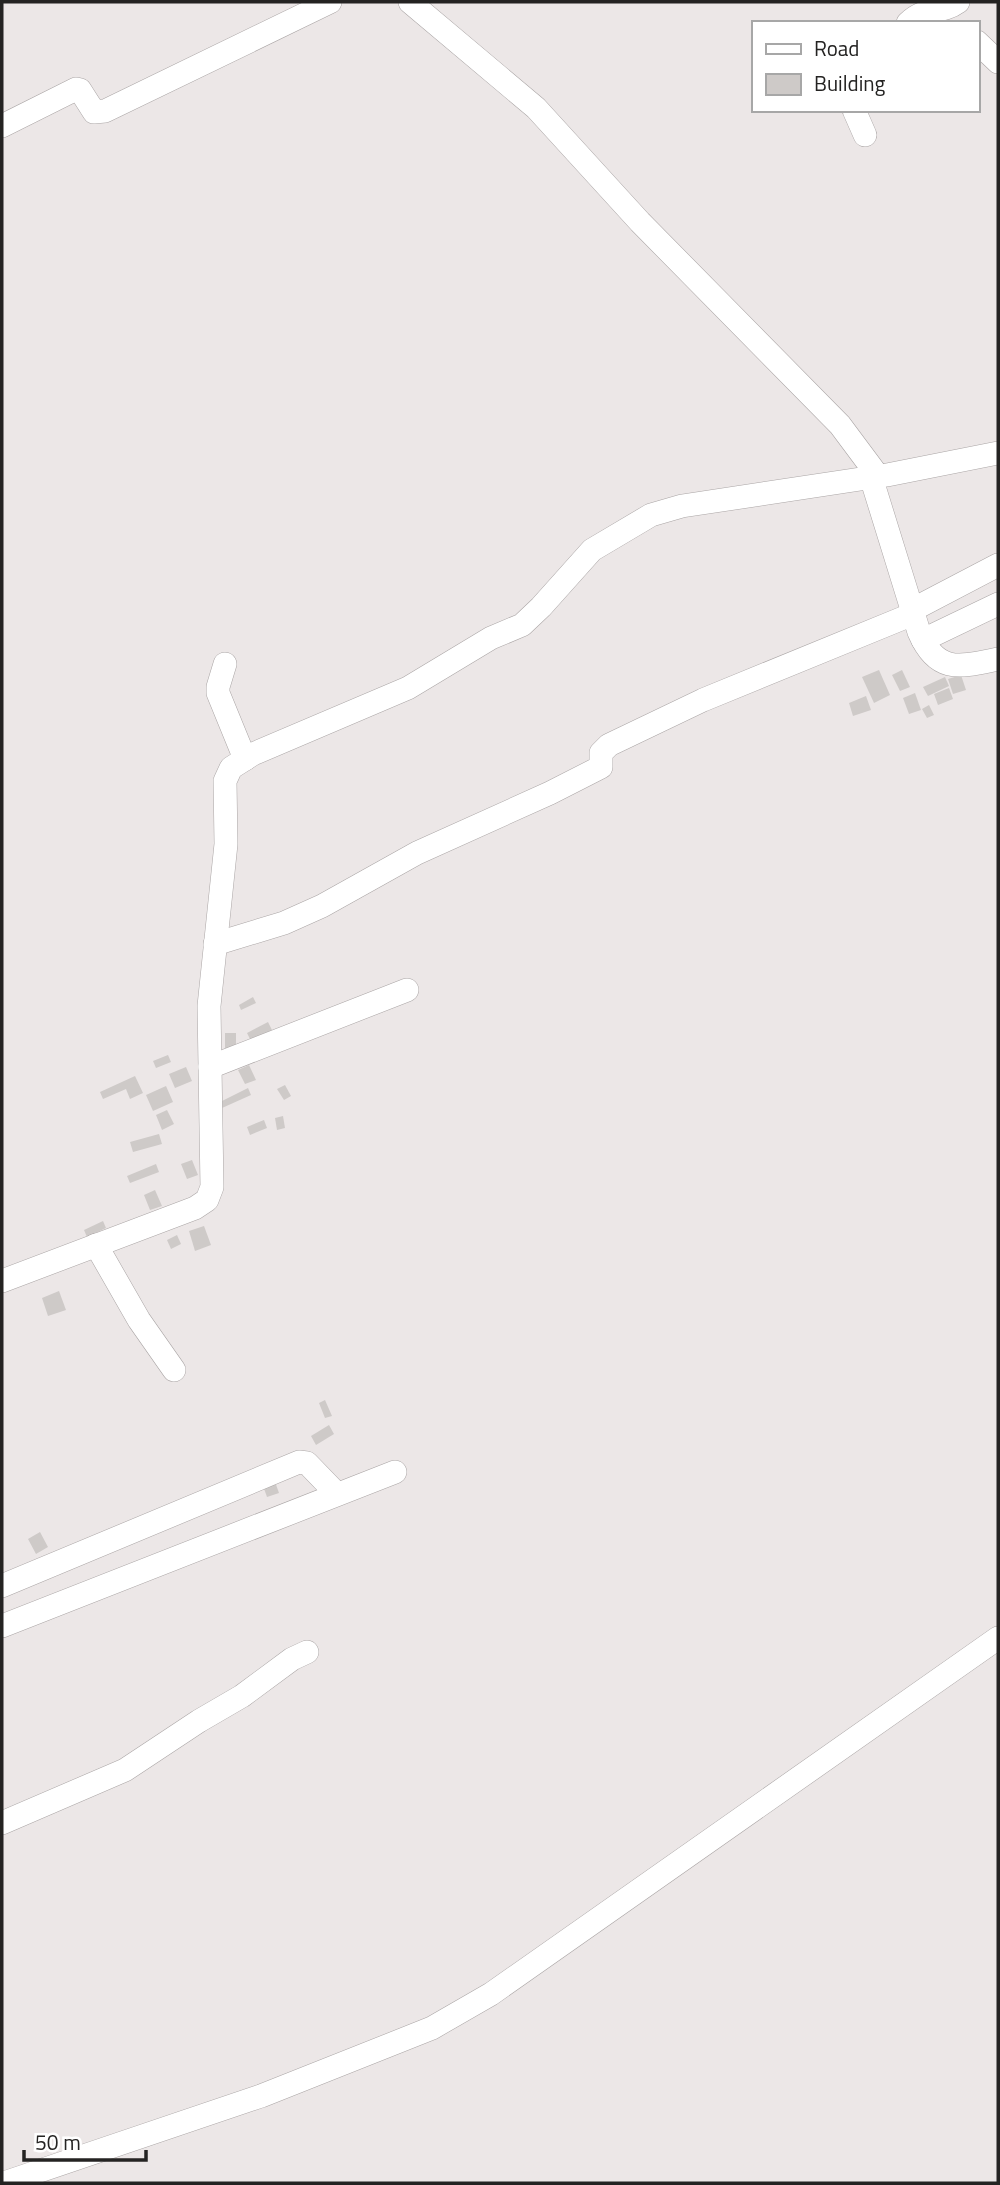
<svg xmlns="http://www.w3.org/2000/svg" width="1000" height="2185" font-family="'Titillium Web',sans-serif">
<rect width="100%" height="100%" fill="#ece7e7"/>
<g fill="#cecac8">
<path d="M879,670L890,695L874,703L862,677Z"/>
<path d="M902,670L910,687L900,691L892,675Z"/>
<path d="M961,675L966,690L953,694L948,679Z"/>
<path d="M945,677L949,686L928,696L923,687Z"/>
<path d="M949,688L953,699L938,705L934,694Z"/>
<path d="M915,693L921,710L909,714L903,698Z"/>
<path d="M866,696L871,710L853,716L849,703Z"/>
<path d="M929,705L934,715L927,718L922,709Z"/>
<path d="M253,997L256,1003L241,1010L239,1005Z"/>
<path d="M268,1022L272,1030L251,1041L247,1033Z"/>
<rect x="225" y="1033" width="11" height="19"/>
<path d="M168,1055L171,1062L156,1068L153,1061Z"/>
<path d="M249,1065L256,1080L245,1084L238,1070Z"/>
<path d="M186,1067L192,1081L175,1088L169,1074Z"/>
<path d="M135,1076L143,1093L130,1099L126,1089L103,1099L100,1092Z"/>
<path d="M285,1085L291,1096L284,1100L277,1089Z"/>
<path d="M166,1086L173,1102L153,1111L146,1095Z"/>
<path d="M248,1088L251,1095L222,1108L220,1102Z"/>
<path d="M167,1110L174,1124L162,1130L156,1115Z"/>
<path d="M283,1116L285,1128L277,1130L275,1118Z"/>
<path d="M264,1120L267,1128L250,1135L247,1127Z"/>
<path d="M159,1134L162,1144L133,1152L130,1142Z"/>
<path d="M192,1160L198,1175L187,1179L181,1164Z"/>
<path d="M156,1164L159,1172L130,1183L127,1176Z"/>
<path d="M155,1190L162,1206L150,1210L144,1195Z"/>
<path d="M103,1221L106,1228L87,1237L84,1230Z"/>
<path d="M204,1226L211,1245L195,1251L189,1231Z"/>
<path d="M177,1235L181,1244L171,1249L167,1240Z"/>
<path d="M59,1291L66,1310L48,1316L42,1298Z"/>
<path d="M325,1400L332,1416L325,1418L319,1403Z"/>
<path d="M329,1425L334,1434L316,1445L311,1436Z"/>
<path d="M273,1476L279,1493L267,1497L261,1480Z"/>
<path d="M40,1532L48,1547L36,1554L28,1539Z"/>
</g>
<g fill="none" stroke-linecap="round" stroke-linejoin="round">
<g stroke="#aaa5a5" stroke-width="24">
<g id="minor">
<path d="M410,2L536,108L640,222L840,425L878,476"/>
<path d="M908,23C927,5 940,15 958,2"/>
<path d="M977,42L998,62"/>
<path d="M854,110L865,135"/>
<path d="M2,126L76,89L80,90L94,112L105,111L330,2"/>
<path d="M871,477L919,632C937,674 959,667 998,659"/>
<path d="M912,610L998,565"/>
<path d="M923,640L998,604"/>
<path d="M225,664L218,687V693L245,759"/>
<path d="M215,944L284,923L322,906L417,853L550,793L601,767V753L609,745L703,700L913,614"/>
<path d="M210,1067L407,990"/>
<path d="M96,1245L139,1320L174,1370"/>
<path d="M2,1281L195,1208L207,1200L212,1187L209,1006L226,844L225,781L231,768L253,754L408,688L491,638L522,625L541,607L592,550L651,515L682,506L887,475L998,453"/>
<path d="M2,1586L299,1462L307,1463L337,1494"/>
<path d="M2,1626L395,1472"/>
<path d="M2,1823L125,1770L199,1721L242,1696L292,1659L307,1652"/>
<path d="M4,2183L261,2096L432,2028L491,1994L998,1638"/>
</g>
</g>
<use href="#minor" stroke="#fff" stroke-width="23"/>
</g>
<rect width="1000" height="2185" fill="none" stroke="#242322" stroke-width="7"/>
<rect x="752" y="21" width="228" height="91" fill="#ffffff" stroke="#a7a7a7" stroke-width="2"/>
<rect x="766" y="44" width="35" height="10" fill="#ffffff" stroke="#a7a7a7" stroke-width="2"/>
<text x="814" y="56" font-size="21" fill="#242322">Road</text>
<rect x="766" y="74" width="35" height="21" fill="#cecac8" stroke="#a7a7a7" stroke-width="2"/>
<text x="814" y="91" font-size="21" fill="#242322">Building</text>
<path d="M24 2150v10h122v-10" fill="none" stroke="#242322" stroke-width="3.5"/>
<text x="35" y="2150" font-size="21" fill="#242322" stroke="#ffffff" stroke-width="5" paint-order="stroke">50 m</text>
</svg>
